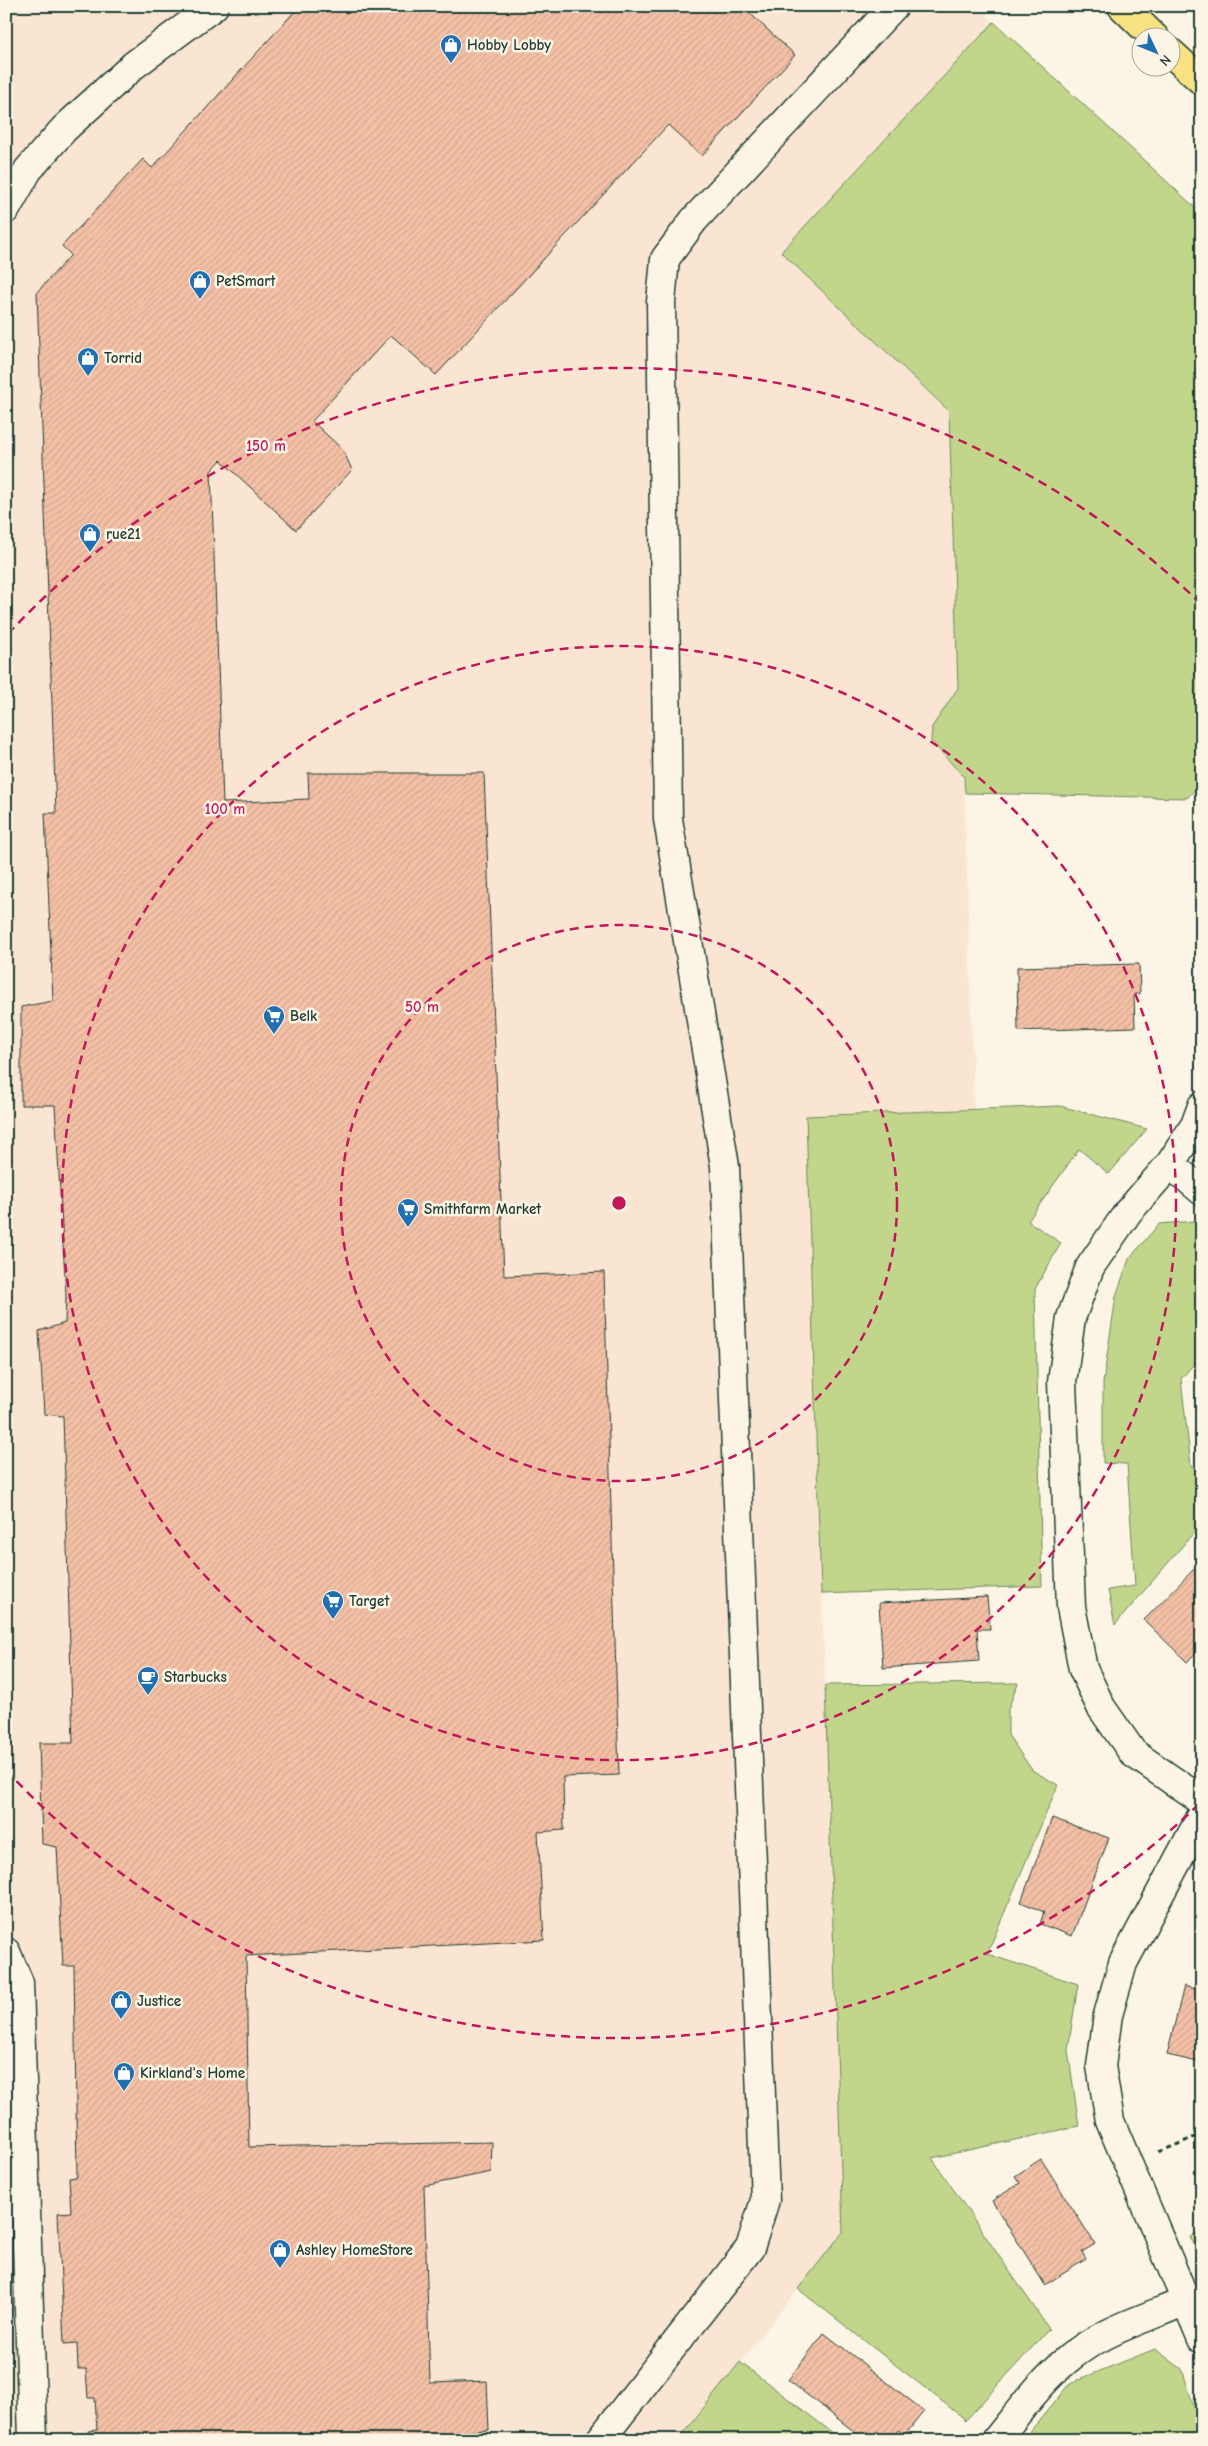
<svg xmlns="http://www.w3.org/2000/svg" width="1208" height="2446" font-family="'Comic Neue',sans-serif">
<defs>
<pattern id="building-hatch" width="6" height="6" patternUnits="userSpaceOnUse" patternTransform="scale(1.25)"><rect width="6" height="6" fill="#f5c1a6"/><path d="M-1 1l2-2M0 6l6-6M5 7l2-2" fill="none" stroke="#d2a790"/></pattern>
</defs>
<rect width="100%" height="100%" fill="#fcf5e5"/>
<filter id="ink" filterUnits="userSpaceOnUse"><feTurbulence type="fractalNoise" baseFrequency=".02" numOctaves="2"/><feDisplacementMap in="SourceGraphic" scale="10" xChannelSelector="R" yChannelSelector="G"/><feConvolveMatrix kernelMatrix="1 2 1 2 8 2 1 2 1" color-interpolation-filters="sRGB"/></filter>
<g filter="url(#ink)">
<path fill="#fae5d2" d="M6,6H978L994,22L781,252L949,411L958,688L932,727L931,741L964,777L974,1109L806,1116L843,2233L678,2440H6Z"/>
<g fill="#c1d58b" stroke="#708960">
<path d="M994,22L1202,214V783L1187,798L965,793L964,777L931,741L932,727L958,688L949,411L781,252Z"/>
<path d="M1060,1106L1147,1129L1109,1174L1079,1149L1028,1221L1061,1243L1035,1289L1042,1586L821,1594L806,1116Z"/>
<path d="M1194,1221L1202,1228V1354L1181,1379L1191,1466L1202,1475V1523L1115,1625L1108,1590L1135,1586L1127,1464L1103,1463V1383L1116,1296L1129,1259L1159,1224Z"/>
<path d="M1018,1683L1008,1709V1735L1032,1770L1058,1785L987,1954L1078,1984L1068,2050L1079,2126L932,2158L1049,2329L966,2420L798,2289L843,2232L825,1685Z"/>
<path d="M1202,2232V2263L1190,2237Z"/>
<path d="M1155,2349L1182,2369L1202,2433V2440H1023L1070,2383Z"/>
<path d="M740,2362L842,2440H678Z"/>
</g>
<g fill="url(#building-hatch)" stroke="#1f3d34">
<path d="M290,6H742L795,55L702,156L668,125L436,375L391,335L312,421L343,450L352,470L296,530L221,460L211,471L223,803L309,799L308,773H484L504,1276L604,1272L619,1775L563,1777L564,1830L538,1832L544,1940L246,1956L249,2147L492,2142L491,2172L424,2186L430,2383L487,2381L489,2430L460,2432V2440H89L88,2431L97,2430L95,2398H88L86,2369H78L77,2343L64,2344L58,2213L71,2212L69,2178L77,2177L74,1966H63L57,1847L42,1844L39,1743H73L63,1416L44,1414L39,1331L65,1323L66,1295L55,1105H21V1007L53,1001L45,813H56L37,292L71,255L62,246L143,159L152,168L295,11Z"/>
<path d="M1139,964L1140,994H1134L1135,1027L1018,1031L1017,967Z"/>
<path d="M1202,1561V1646L1187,1662L1144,1620Z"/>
<path d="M987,1597L990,1629H977L979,1661L883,1668L879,1603Z"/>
<path d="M1052,1818L1109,1838L1072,1936L1040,1924L1044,1912L1021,1902Z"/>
<path d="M1184,1986L1202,1991V2063L1167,2055Z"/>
<path d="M1041,2159L1095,2244L1082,2252L1086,2259L1045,2285L992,2201L1020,2183L1015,2176Z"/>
<path d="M824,2333L924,2411L905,2435L898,2430L890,2440H865L788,2380Z"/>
</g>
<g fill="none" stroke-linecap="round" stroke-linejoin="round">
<g stroke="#1f3d34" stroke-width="31">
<g id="minor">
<path d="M6,209L28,170L64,129L134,65L214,6"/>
<path d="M1202,1106L1195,1125L1170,1164L1128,1212L1090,1267L1071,1318L1062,1382L1071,1607L1083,1669L1101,1707L1133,1753L1202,1801"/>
<path d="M1170,1164L1202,1191"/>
<path d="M1202,1815L1123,1963L1108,2015L1101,2066L1110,2121L1202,2339"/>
<path d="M6,1952L19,1983L33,2440"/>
<path d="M600,2440L750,2248L765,2200L725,1166L668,819L661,302L665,259L694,220L894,6"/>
<path d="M996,2440C1019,2412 1040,2382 1068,2359C1101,2331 1147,2318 1186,2301"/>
</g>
</g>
<g stroke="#1f3d34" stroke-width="31">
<g id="major">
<path d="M1122,6L1155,38"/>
<path d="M1170,52L1202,81"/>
</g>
</g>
<path stroke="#1f3d34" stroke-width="3" stroke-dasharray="5 4" stroke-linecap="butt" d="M1159,2152L1202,2134"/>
<use href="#minor" stroke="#fcf5e5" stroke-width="28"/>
<use href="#major" stroke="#f8e281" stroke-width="28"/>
</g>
</g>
<g fill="none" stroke="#c2185b" stroke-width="2.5" stroke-dasharray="9 6">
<circle cx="619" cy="1203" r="278"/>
<circle cx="619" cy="1203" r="557"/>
<path d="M1199 1804A835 835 0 0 1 8 1772M8 634A835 835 0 0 1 1199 602"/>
</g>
<defs>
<g id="shop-pin" transform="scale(1.125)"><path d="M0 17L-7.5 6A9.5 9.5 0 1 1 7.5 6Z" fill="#1f6fb2" stroke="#fcf5e5"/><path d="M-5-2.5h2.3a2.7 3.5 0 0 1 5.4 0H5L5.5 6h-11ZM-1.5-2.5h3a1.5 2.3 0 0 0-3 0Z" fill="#fff"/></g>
<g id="supermarket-pin" transform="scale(1.125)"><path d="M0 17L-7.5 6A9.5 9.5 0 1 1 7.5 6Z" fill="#1f6fb2" stroke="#fcf5e5"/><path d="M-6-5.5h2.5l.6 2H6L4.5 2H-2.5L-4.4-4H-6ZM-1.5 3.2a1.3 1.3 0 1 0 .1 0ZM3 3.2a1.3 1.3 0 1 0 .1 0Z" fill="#fff"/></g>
<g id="cafe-pin" transform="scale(1.125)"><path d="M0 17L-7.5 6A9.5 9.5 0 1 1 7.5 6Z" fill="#1f6fb2" stroke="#fcf5e5"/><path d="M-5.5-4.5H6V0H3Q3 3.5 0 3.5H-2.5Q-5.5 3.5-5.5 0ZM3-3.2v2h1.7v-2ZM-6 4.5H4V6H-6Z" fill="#fff"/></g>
</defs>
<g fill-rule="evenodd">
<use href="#shop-pin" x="451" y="45"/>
<use href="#shop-pin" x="200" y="281"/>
<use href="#shop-pin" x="88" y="358"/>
<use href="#shop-pin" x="90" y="534"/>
<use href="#supermarket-pin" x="274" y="1016"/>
<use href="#supermarket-pin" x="408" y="1209"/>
<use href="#supermarket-pin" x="333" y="1601"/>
<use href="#cafe-pin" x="148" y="1677"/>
<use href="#shop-pin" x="121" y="2001"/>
<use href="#shop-pin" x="124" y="2073"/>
<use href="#shop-pin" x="280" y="2250"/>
</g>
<g text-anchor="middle" stroke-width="5" stroke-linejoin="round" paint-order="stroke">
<g font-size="15" font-weight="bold" fill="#1f3d34" stroke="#fcf5e5" text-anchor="start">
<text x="467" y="50">Hobby Lobby</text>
<text x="216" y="286">PetSmart</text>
<text x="104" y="363">Torrid</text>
<text x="106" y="539">rue21</text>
<text x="290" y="1021">Belk</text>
<text x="424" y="1214">Smithfarm Market</text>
<text x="349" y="1606">Target</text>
<text x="164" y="1682">Starbucks</text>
<text x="137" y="2006">Justice</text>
<text x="140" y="2078">Kirkland's Home</text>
<text x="296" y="2255">Ashley HomeStore</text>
</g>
</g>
<circle cx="619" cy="1203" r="8" fill="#c2185b" stroke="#fcf5e5" stroke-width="2.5"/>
<g font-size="15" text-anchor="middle" font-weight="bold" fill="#c2185b" stroke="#fcf5e5" stroke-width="5" stroke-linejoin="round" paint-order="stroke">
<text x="266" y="451">150 m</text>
<text x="225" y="814">100 m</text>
<text x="422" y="1012">50 m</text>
</g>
<rect width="1208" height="2446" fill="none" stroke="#fcf5e5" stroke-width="25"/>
<rect x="12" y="12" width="1183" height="2421" fill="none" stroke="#1f3d34" stroke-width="2" filter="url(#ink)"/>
<g transform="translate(1156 52) rotate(133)"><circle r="24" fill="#fcf5e5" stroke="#a4ab9e"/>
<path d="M0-4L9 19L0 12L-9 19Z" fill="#1f6fb2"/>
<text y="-8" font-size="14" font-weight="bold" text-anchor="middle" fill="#1f3d34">N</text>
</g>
</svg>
